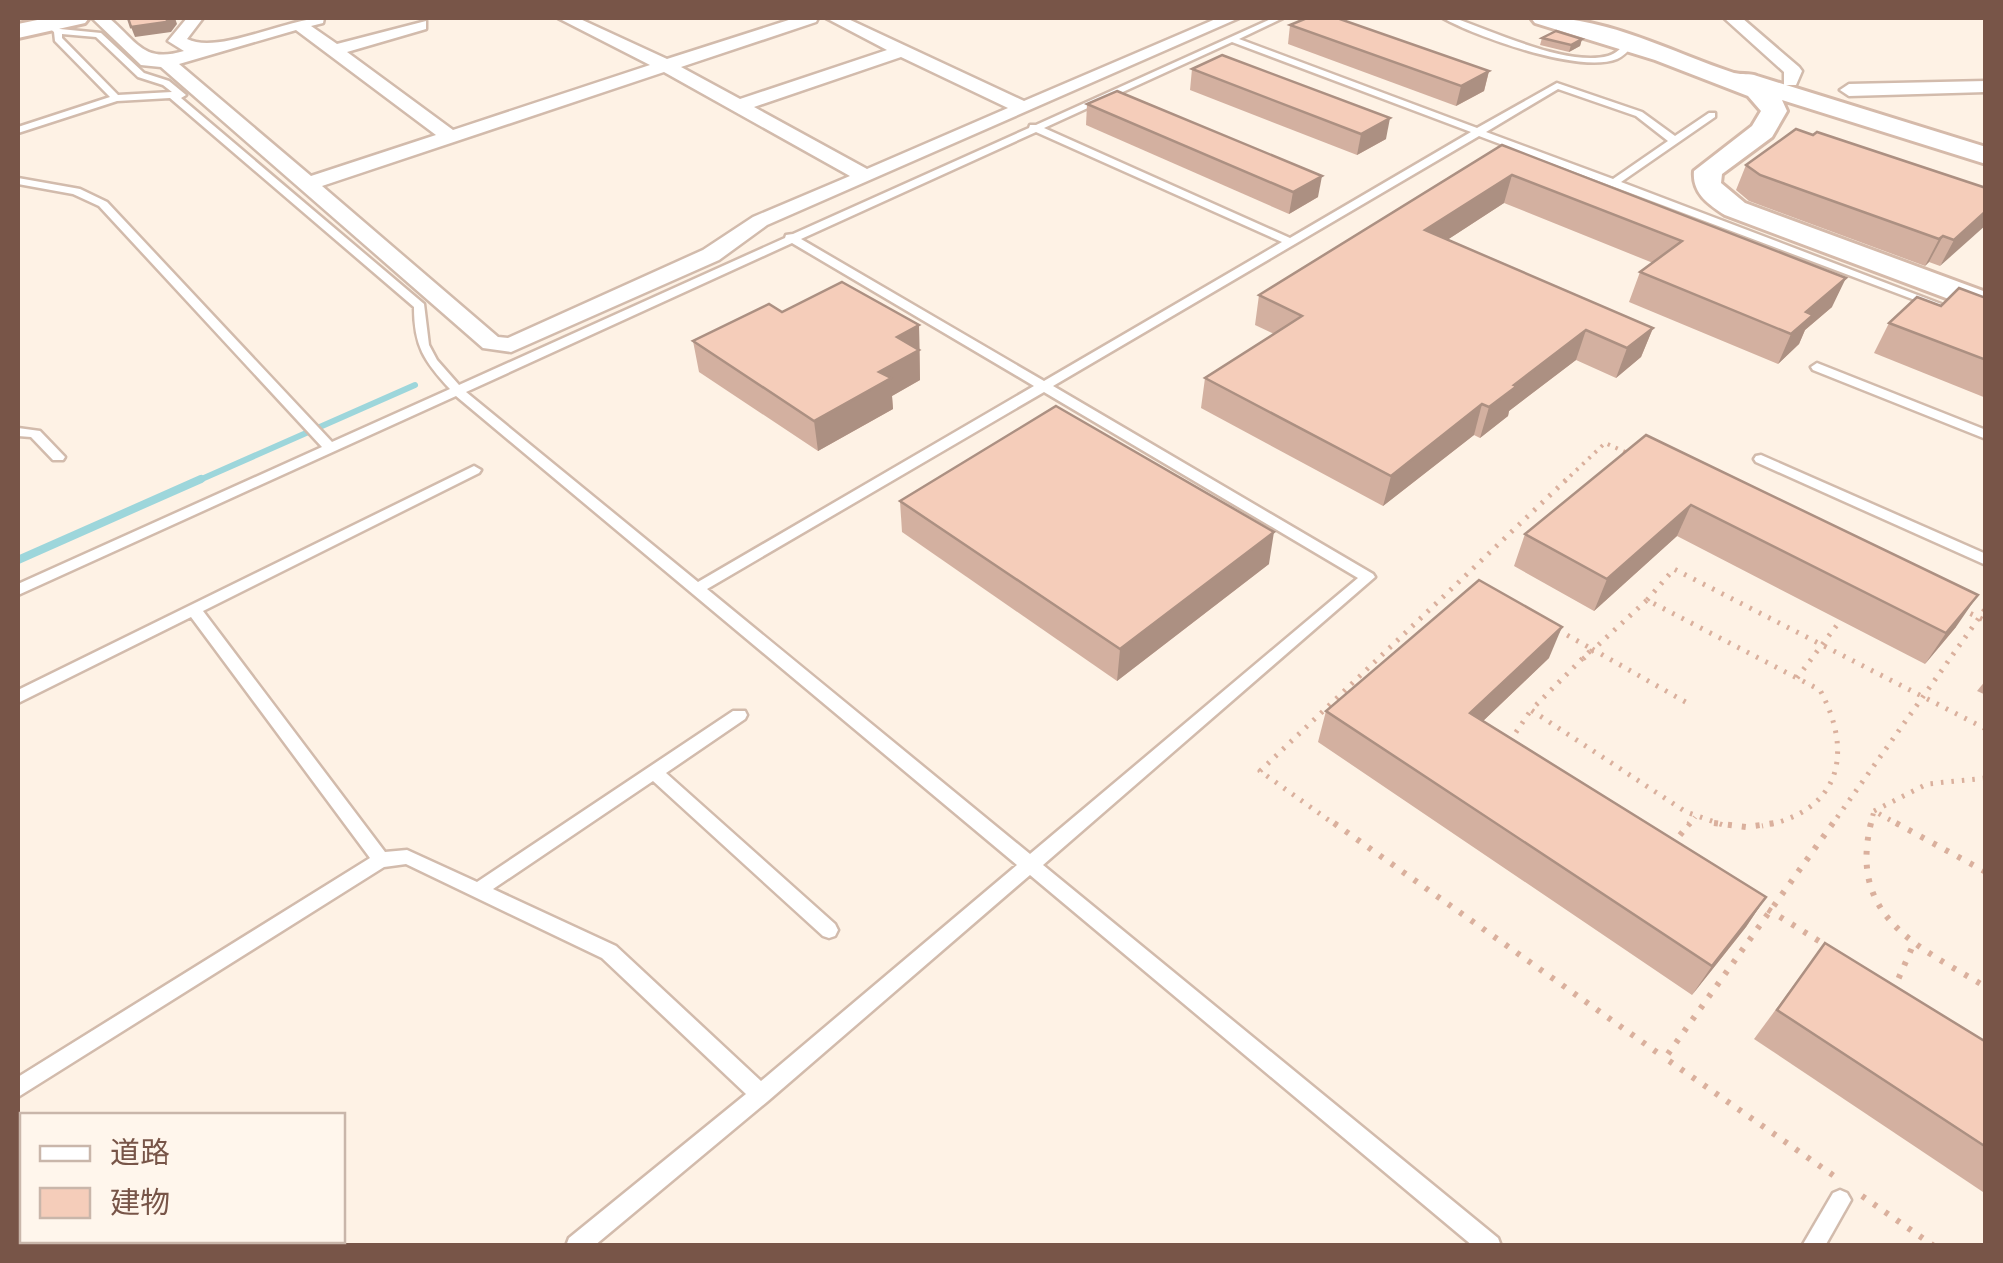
<svg xmlns="http://www.w3.org/2000/svg" width="2003" height="1263" font-family="Mulish,'Noto Sans JP',sans-serif">
<rect width="100%" height="100%" fill="#fef2e5"/>
<g fill="none" stroke-linecap="round" stroke-linejoin="round">
<path stroke="#9dd6db" stroke-width="6" d="M195,482L415,385"/>
<path stroke="#9dd6db" stroke-width="8" d="M18,560L201,479"/>
<g stroke="#d2bbac" stroke-width="5">
<g id="lane">
<path d="M1273,18H1283L1239,39L1477,128L1557,83L1642,112L1675,136L1709,113H1715V117L1621,182L1941,304L1939,306H1931L1479,136L1053,386L1373,574L1375,577L1043,865L1498,1238L1501,1246H1473L1030,875L768,1101L594,1246H566L569,1238L746,1094L602,958L406,864L384,867L18,1097V1077L370,858L191,617L18,703V690L474,466L481,470L479,473L203,611L385,852L407,850L477,882L733,711H745L747,715L745,719L666,773L835,924L838,930L835,936L829,938L823,936L653,781L493,889L616,946L761,1081L1017,865L456,396L18,595V584L322,447L99,206L73,194L18,184V178L80,189L107,202L332,442L450,389C424,361 414,346 414,307L170,98L117,101L18,133V127L110,97L55,41L54,32L47,26V22H53L60,29L101,33L144,73L169,81L186,95L181,98L424,304L429,345L437,360L459,385L785,238L786,235L793,234L1029,128L1030,125H1036ZM62,34L96,37L138,77L163,85L172,92L118,95L62,38ZM1232,42L1471,132L1290,238L1044,128ZM1558,89L1636,116L1668,141L1613,179L1486,132ZM1036,132L1282,242L1044,381L801,239ZM792,243L1034,386L698,582L466,392ZM1044,392L1358,578L1030,854L707,589Z"/>
<path d="M1443,18H1454C1493,31 1567,67 1608,56C1616,54 1621,48 1627,42L1634,44C1629,50 1624,56 1617,59C1580,74 1477,37 1443,18Z"/>
<path d="M1817,363L1986,430V439L1813,370L1811,367Z"/>
<path d="M18,428L40,431L65,457L63,460H53L31,437L18,436Z"/>
<path d="M1761,455L1986,554V565L1756,462L1754,459L1756,456Z"/>
<path d="M1840,1190L1847,1193L1851,1200L1825,1246H1802L1833,1193Z"/>
</g>
</g>
<g stroke="#d2bbac" stroke-width="5">
<g id="street">
<path d="M92,18H109C138,43 144,63 184,51L168,41L187,18H203L187,39C218,55 287,18 324,18L323,23L311,26L337,44L426,21V29L347,52L453,130L650,65L558,18H578L667,59L795,18H818L816,22L681,67L740,99L887,50L826,18H846L1024,101L1218,18H1239L767,225L719,260L511,352L483,348L161,67L141,65ZM296,30L436,135L311,176L179,64ZM901,57L1008,108L867,169L754,107ZM664,72L850,176L753,217L703,250L508,338L498,337L322,186Z"/>
<path d="M1724,18H1742L1799,67L1802,71L1796,85H1784V72Z"/>
<path d="M1986,81V92L1849,96L1840,90L1849,84Z"/>
</g>
</g>
<g stroke="#d5baaa" stroke-width="6">
<g id="secondary">
<path d="M47,18H89L85,23L18,38V24Z"/>
<path d="M1531,18C1600,13 1670,52 1734,73C1743,75 1749,73 1757,76L1986,147V164L1782,100L1787,111L1772,137L1722,174L1721,183L1745,203L1986,292V313L1725,215C1708,204 1692,193 1694,171L1752,126L1761,111L1748,96L1655,60L1535,23Z"/>
</g>
</g>
<path stroke="#dab09d" stroke-width="4" stroke-dasharray="2.5 6" stroke-linecap="butt" d="M1564,482L1605,443L1630,454"/>
<g stroke="#dab09d" stroke-width="5" stroke-dasharray="2.5 8" stroke-linecap="butt">
<path d="M1647,600L1674,569L1986,729"/>
<path d="M1961,609L1986,621"/>
<path d="M1558,630L1592,649L1531,710L1686,812L1726,826"/>
<path d="M1592,649L1689,704"/>
<path d="M1583,659L1647,600L1820,690C1855,755 1839,812 1762,826"/>
<path d="M1797,678L1840,621"/>
<path d="M1510,741L1531,710"/>
<path d="M1874,811L1927,784L1986,778"/>
<path d="M1337,826L1260,771L1567,479"/>
<path d="M1688,826L1695,817"/>
<path d="M1831,826L1986,608"/>
<path d="M1870,826L1874,811L1901,826"/>
</g>
<g stroke="#dab09d" stroke-width="6" stroke-dasharray="4 10" stroke-linecap="butt">
<path d="M1334,823L1665,1058"/>
<path d="M1714,823L1746,827L1775,823"/>
<path d="M1833,823L1665,1058L1837,1178"/>
<path d="M1871,823C1848,917 1917,946 1986,987"/>
<path d="M1896,823L1986,872"/>
<path d="M1671,846L1690,823"/>
<path d="M1756,902L1827,946"/>
<path d="M1893,991L1914,943"/>
<path d="M1862,1196L1934,1246"/>
</g>
<use href="#lane" fill="#fff" fill-rule="evenodd"/>
<use href="#street" fill="#fff" fill-rule="evenodd"/>
<use href="#secondary" fill="#fff" fill-rule="evenodd"/>
</g>
<g fill="#d3b0a0">
<path d="M1290,25L1489,71L1484,91L1456,106L1288,44Z"/>
<path d="M1542,38L1582,39L1580,46L1569,52L1540,45Z"/>
<path d="M1192,69L1386,139L1357,155L1190,90Z"/>
<path d="M1087,104L1318,197L1289,214L1086,125Z"/>
<path d="M1502,145L1832,307L1805,330L1799,344L1778,364L1629,302L1640,272L1653,263L1504,203L1447,240L1653,328L1641,357L1616,378L1576,360L1509,411L1508,416L1480,438L1474,435L1383,506L1201,408L1205,378L1274,334L1255,325L1259,295Z"/>
<path d="M1746,165L1986,188L1940,266L1929,262L1925,266L1749,201L1736,190Z"/>
<path d="M1986,298V398L1874,353L1889,323L1941,306Z"/>
<path d="M782,312L919,325L920,380L892,396L893,409L818,451L699,372L693,341Z"/>
<path d="M1646,435L1956,627L1925,664L1677,536L1594,611L1514,566L1525,534Z"/>
<path d="M900,501L1269,564L1117,681L902,532Z"/>
<path d="M1549,658L1483,721L1766,897L1746,927L1692,995L1318,742L1326,711Z"/>
<path d="M1986,680V695L1977,691Z"/>
<path d="M1825,943L1986,1042V1194L1754,1039Z"/>
</g>
<g fill="#ac9082">
<path d="M170,18H175L177,24L171,32L135,37L131,27Z"/>
<path d="M1582,39L1580,46L1569,52L1571,45Z"/>
<path d="M1489,71L1484,91L1456,106L1461,86Z"/>
<path d="M1390,118L1386,139L1357,155L1361,134Z"/>
<path d="M1512,175L1504,203L1418,259L1425,230Z"/>
<path d="M1322,176L1318,197L1289,214L1293,192Z"/>
<path d="M1986,211V225L1940,266L1954,240Z"/>
<path d="M1943,236L1929,262L1925,266L1939,239Z"/>
<path d="M1846,278L1832,307L1805,330L1799,344L1778,364L1791,334L1806,312Z"/>
<path d="M919,325L920,380L892,396L893,409L818,451L814,421L879,372L897,337Z"/>
<path d="M1653,328L1641,357L1616,378L1627,348Z"/>
<path d="M1586,330L1576,360L1509,411L1508,416L1480,438L1489,407L1514,385Z"/>
<path d="M1482,404L1474,435L1383,506L1391,476Z"/>
<path d="M1691,505L1677,536L1594,611L1607,579Z"/>
<path d="M1274,532L1269,564L1117,681L1120,649Z"/>
<path d="M1978,595L1956,627L1925,664L1946,633Z"/>
<path d="M1562,627L1549,658L1459,744L1470,713Z"/>
<path d="M1766,897L1746,927L1692,995L1712,966Z"/>
</g>
<g fill="#f5cdba" stroke="#ac9082" stroke-width="2.5">
<path d="M128,18H170L166,22L131,27Z"/>
<path d="M1307,18H1337L1489,71L1461,86L1290,25Z"/>
<path d="M1556,31L1582,39L1571,45L1542,38Z"/>
<path d="M1222,55L1390,118L1361,134L1192,69Z"/>
<path d="M1117,91L1322,176L1293,192L1087,104Z"/>
<path d="M1796,129L1813,135L1817,132L1986,188V211L1954,240L1943,236L1939,239L1760,175L1746,165Z"/>
<path d="M1502,145L1846,278L1806,312L1813,315L1791,334L1640,272L1682,241L1512,175L1425,230L1653,328L1627,348L1586,330L1514,385L1517,386L1489,407L1482,404L1391,476L1205,378L1302,316L1259,295Z"/>
<path d="M842,282L919,325L897,337L919,350L879,372L891,378L814,421L693,341L769,304L782,312Z"/>
<path d="M1959,288L1986,298V360L1889,323L1917,297L1941,306Z"/>
<path d="M1056,406L1274,532L1120,649L900,501Z"/>
<path d="M1646,435L1978,595L1946,633L1691,505L1607,579L1525,534Z"/>
<path d="M1479,580L1562,627L1470,713L1766,897L1712,966L1326,711Z"/>
<path d="M1825,943L1986,1042V1147L1777,1010Z"/>
</g>
<rect width="2003" height="1263" fill="none" stroke="#785548" stroke-width="40"/>
<rect x="20" y="1113" width="325" height="130" fill="#fff6ec" stroke="#c9b6aa" stroke-width="2.5"/>
<rect x="40" y="1146" width="50" height="15" fill="#ffffff" stroke="#c9b6aa" stroke-width="2.5"/>
<text x="110" y="1163" font-size="30" fill="#785548">道路</text>
<rect x="40" y="1188" width="50" height="30" fill="#f5cdba" stroke="#c9b6aa" stroke-width="2.5"/>
<text x="110" y="1213" font-size="30" fill="#785548">建物</text>
</svg>
